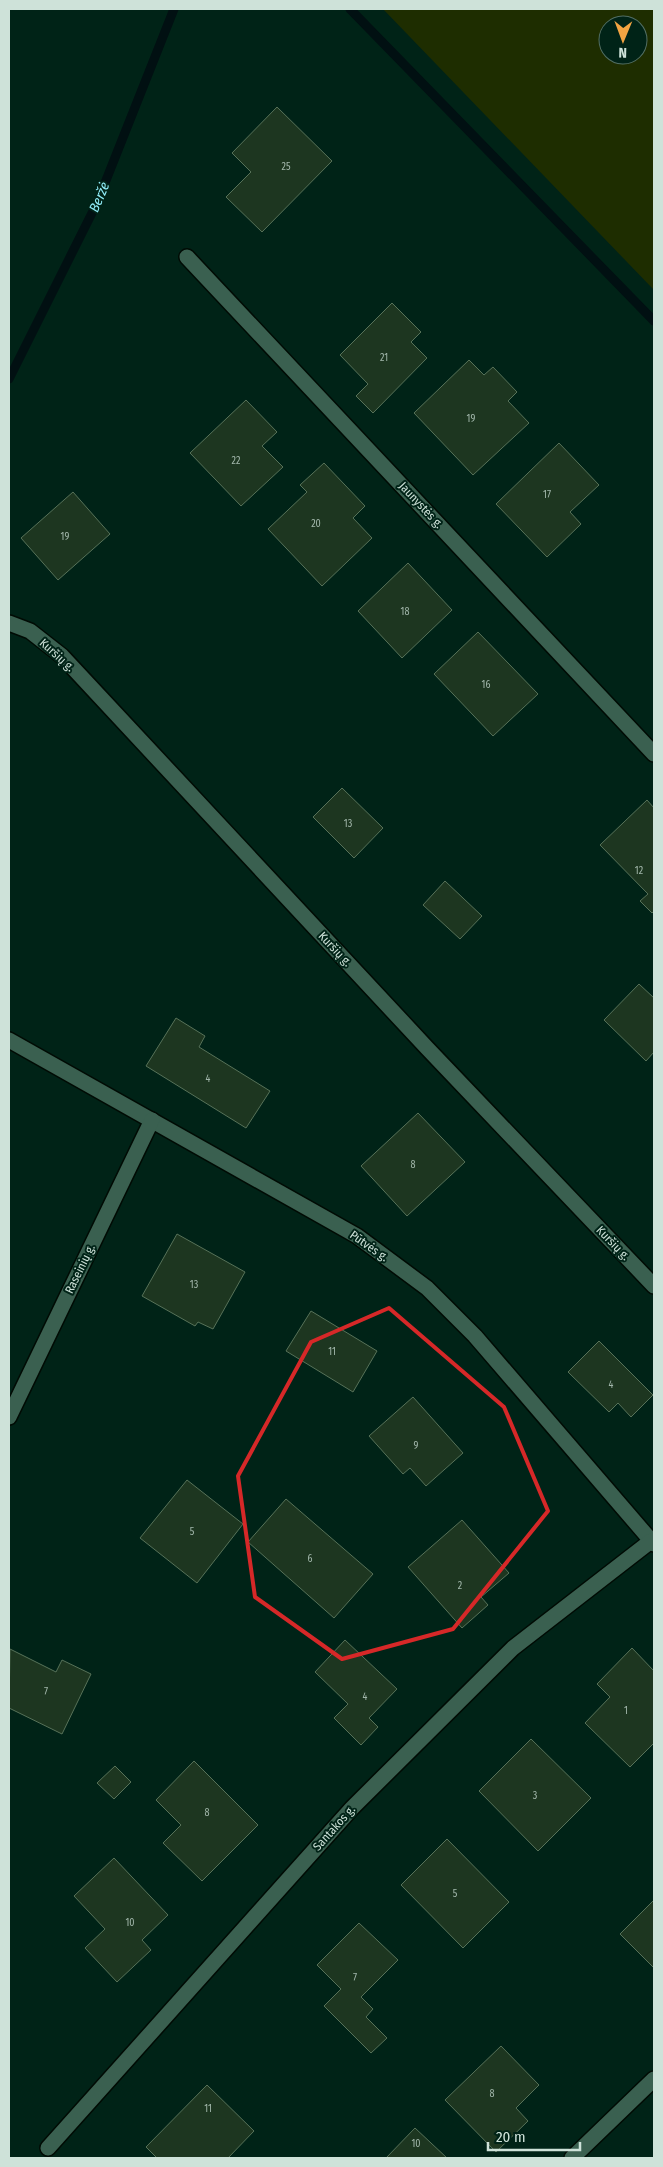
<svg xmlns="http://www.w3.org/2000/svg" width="663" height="2167" font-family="'Fira Sans Condensed',sans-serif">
<rect width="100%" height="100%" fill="#002317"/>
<path fill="#1e2d00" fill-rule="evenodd" d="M383,9H654V290ZM608,25H638V55H608Z"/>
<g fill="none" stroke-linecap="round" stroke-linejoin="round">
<g stroke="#011012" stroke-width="9">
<path d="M350,9L654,321"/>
<path d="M9,379L97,203L174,9"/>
</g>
</g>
<g fill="#1d3620" stroke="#577259">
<path d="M277,107L332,161L262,232L226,197L251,172L232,153Z"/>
<path d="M392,303L421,332L411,342L427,358L373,413L356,396L368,384L340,355Z"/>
<path d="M469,360L484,375L493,367L517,392L508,401L529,423L473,475L414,413Z"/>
<path d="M246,400L277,432L262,446L283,467L241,506L190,453Z"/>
<path d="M559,443L599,485L570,512L581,524L547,557L496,504Z"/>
<path d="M324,463L365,506L353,518L372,538L322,586L268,529L307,492L300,485Z"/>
<path d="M73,492L110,534L58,580L21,538Z"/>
<path d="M408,563L452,610L402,658L358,611Z"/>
<path d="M478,632L538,694L493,736L434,674Z"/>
<path d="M342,788L383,828L354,858L313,817Z"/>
<path d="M647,800L654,808V911L652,913L640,901L648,894L600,845Z"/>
<path d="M445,881L482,916L460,939L423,905Z"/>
<path d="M639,984L654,998V1052L646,1061L604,1020Z"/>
<path d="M176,1018L205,1036L199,1047L270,1091L246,1128L146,1066Z"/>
<path d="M418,1113L465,1162L407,1216L361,1166Z"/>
<path d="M177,1234L245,1272L213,1329L198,1322L195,1326L142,1296Z"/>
<path d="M311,1311L377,1351L353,1392L286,1351Z"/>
<path d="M599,1341L653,1395L631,1417L618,1403L609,1412L568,1372Z"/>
<path d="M413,1397L463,1453L426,1486L410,1468L403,1474L369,1436Z"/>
<path d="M187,1480L243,1524L197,1583L140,1538Z"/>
<path d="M286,1499L373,1574L334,1618L248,1542Z"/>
<path d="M462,1520L509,1573L481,1597L488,1605L462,1628L408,1567Z"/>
<path d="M345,1640L397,1689L369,1718L378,1727L361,1745L334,1718L348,1704L315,1672Z"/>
<path d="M632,1648L654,1671V1743L630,1767L585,1723L610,1697L597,1684Z"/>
<path d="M10,1649L56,1672L62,1660L91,1674L62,1734L9,1708Z"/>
<path d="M531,1739L591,1798L538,1851L479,1791Z"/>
<path d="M194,1761L258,1825L202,1881L163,1843L181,1825L156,1800Z"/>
<path d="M115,1766L131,1782L114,1799L97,1783Z"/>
<path d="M447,1839L509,1902L463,1948L401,1885Z"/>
<path d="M114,1858L168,1915L142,1940L151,1950L117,1982L85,1948L105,1929L74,1896Z"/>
<path d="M654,1900V1968L620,1934Z"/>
<path d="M359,1923L398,1960L361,1997L373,2009L366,2017L387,2038L371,2053L324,2006L341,1989L317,1965Z"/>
<path d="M501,2046L539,2085L516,2108L528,2121L496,2152L445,2100Z"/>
<path d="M207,2085L254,2131L228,2158H157L146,2147Z"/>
<path d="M415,2128L447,2158H386Z"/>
</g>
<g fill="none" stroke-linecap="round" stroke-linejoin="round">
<g stroke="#000b04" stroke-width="18">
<g id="minor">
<path d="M187,257L654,754"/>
<path d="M9,623L30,631L62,656L427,1048L654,1286"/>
<path d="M9,1040L357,1236L427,1288L475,1336L654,1544"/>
<path d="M9,1417L152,1120"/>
<path d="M48,2148L352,1808L513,1648L651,1541"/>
<path d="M572,2158L654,2079"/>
</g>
</g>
<use href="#minor" stroke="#3a6050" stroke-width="15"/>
</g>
<path fill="none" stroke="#d62828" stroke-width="4" stroke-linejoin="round" d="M389,1308L504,1407L548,1511L453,1629L342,1659L255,1597L238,1476L311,1342Z"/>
<g text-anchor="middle" stroke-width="4" stroke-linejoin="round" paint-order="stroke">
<g font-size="10" fill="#a2b7ab">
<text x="286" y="170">25</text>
<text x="384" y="361">21</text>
<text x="471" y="422">19</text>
<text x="236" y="464">22</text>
<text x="547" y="498">17</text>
<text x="316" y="527">20</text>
<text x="65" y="540">19</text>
<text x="405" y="615">18</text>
<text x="486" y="688">16</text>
<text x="348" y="827">13</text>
<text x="639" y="874">12</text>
<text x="208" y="1082">4</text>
<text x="413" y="1168">8</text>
<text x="194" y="1288">13</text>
<text x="332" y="1355">11</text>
<text x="611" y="1388">4</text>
<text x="416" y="1449">9</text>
<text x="192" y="1535">5</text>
<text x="310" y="1562">6</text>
<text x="460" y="1589">2</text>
<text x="46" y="1695">7</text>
<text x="365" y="1700">4</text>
<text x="626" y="1714">1</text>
<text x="535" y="1799">3</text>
<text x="207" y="1816">8</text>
<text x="455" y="1897">5</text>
<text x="130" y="1926">10</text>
<text x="355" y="1981">7</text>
<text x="492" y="2097">8</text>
<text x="208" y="2112">11</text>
<text x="416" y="2147">10</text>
</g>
<g font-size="12" fill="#cee2d9" stroke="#002317">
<text transform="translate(421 505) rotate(47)" y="4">Jaunystės g.</text>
<text transform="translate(57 655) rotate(42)" y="4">Kuršių g.</text>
<text transform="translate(335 949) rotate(47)" y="4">Kuršių g.</text>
<text transform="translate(613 1243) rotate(46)" y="4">Kuršių g.</text>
<text transform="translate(369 1246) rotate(35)" y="4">Pūtvės g.</text>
<text transform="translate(80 1269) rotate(-64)" y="4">Raseinių g.</text>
<text transform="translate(334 1828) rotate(-48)" y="4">Santakos g.</text>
</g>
<g font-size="14" font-style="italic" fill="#90edf8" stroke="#002317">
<text transform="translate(99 197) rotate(-67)" y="5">Beržė</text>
</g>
</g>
<rect width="663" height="2167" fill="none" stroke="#cee2d9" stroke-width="20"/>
<g transform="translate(623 40) rotate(181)"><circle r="24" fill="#002317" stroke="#526f65"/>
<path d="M0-4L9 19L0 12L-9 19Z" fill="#f3a442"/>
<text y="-8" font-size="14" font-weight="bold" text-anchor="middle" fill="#cee2d9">N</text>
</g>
<path d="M488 2142v8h92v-8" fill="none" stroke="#cee2d9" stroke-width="2.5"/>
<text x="496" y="2142" font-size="15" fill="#cee2d9" stroke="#002317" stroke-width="4" paint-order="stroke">20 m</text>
</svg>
